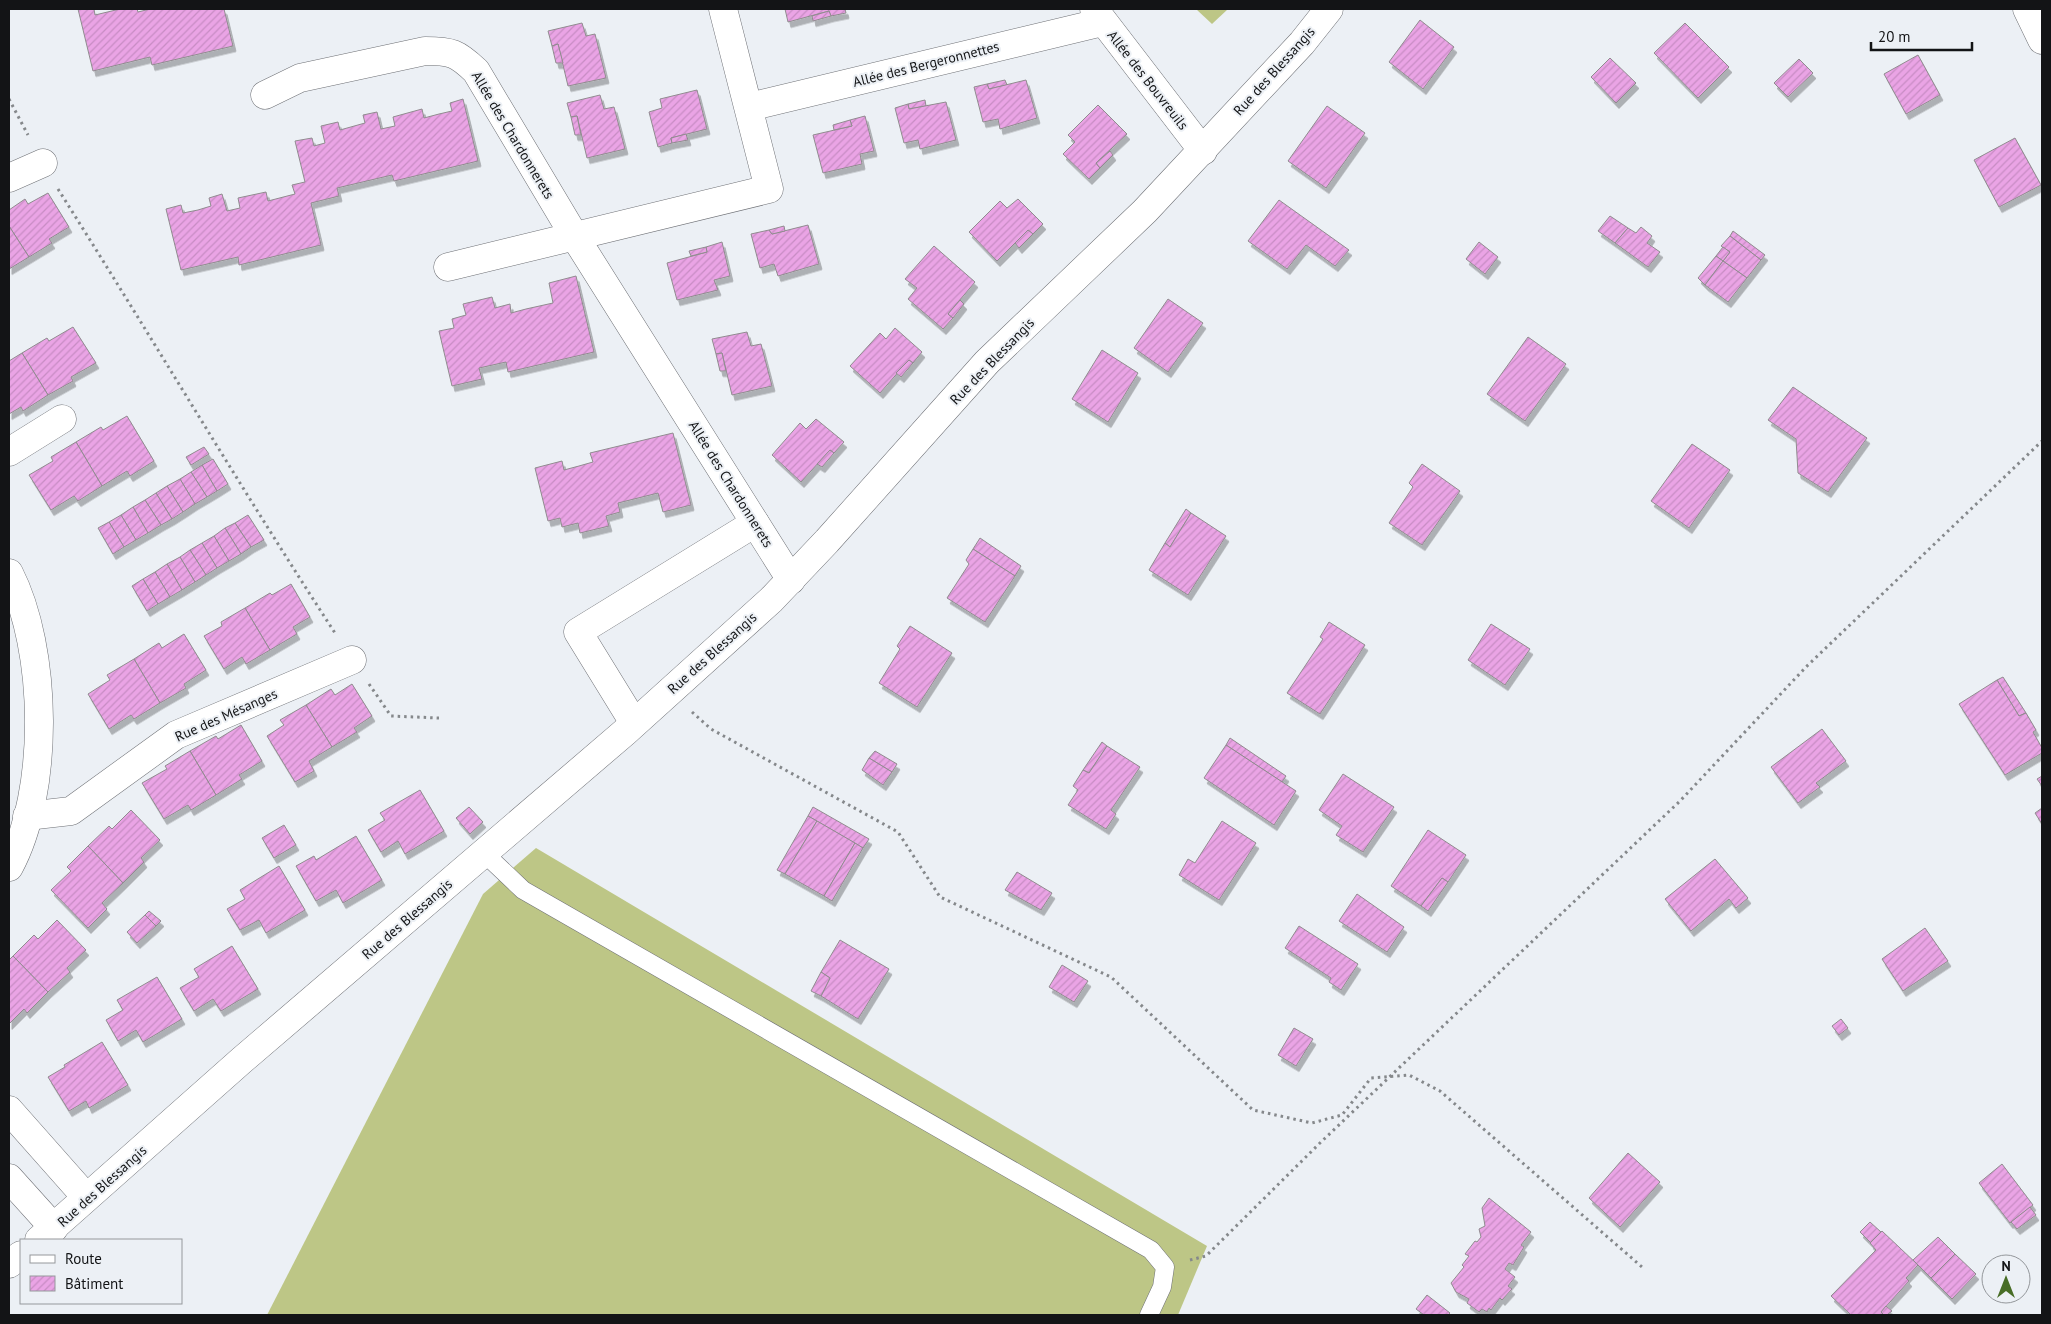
<svg xmlns="http://www.w3.org/2000/svg" width="2051" height="1324" font-family="'PT Sans',sans-serif">
<defs>
<pattern id="building-hatch" width="6" height="6" patternUnits="userSpaceOnUse" patternTransform="scale(1.25)"><rect width="6" height="6" fill="#eaa4e5"/><path d="M-1 1l2-2M0 6l6-6M5 7l2-2" fill="none" stroke="#c88cc4"/></pattern>
<filter id="shadow"><feDropShadow dx="3" dy="5.5" stdDeviation="0" flood-color="#0004"/></filter>
</defs>
<rect width="100%" height="100%" fill="#ecf0f5"/>
<g fill="#bdc686">
<path d="M1196,9H1228L1212,24Z"/>
<path d="M536,848L1207,1246L1178,1315H267L483,894Z"/>
</g>
<g fill="url(#building-hatch)" stroke="#908b8f" filter="url(#shadow)">
<path d="M78,9H94L95,15L120,9H137L138,12L150,9H224L233,46L152,65L150,57L93,71Z"/>
<path d="M785,9H845L846,13L831,16L829,11L788,22Z"/>
<path d="M829,11L831,16L813,21L812,16Z"/>
<path d="M1420,20L1454,47L1423,89L1389,62Z"/>
<path d="M582,23L586,36L595,34L606,78L568,86L558,44L552,46L548,31Z"/>
<path d="M1685,23L1729,67L1698,98L1654,53Z"/>
<path d="M558,44L563,63H556L552,46Z"/>
<path d="M1918,55L1940,95L1906,114L1884,74Z"/>
<path d="M1610,58L1636,83L1616,103L1591,77Z"/>
<path d="M1799,59L1813,73L1788,97L1774,83Z"/>
<path d="M1005,80L1007,85L989,89L987,84Z"/>
<path d="M1026,80L1037,118L1000,129L998,119L983,122L974,87L987,84L989,89Z"/>
<path d="M697,90L707,129L671,138L672,143L658,147L649,112L662,108L660,99Z"/>
<path d="M600,95L604,109L614,107L625,149L587,158L577,116L571,117L567,103Z"/>
<path d="M463,99L478,161L394,181L392,175L337,188L339,196L311,203L321,245L239,265L238,257L181,270L166,209L181,205L183,213L198,210L211,206L209,198L222,194L227,211L240,208L238,198L266,192L268,201L295,194L292,185L305,182L295,141L312,138L314,146L325,143L321,126L338,122L340,130L365,123L363,115L377,112L381,129L395,126L393,117L422,109L424,118L439,114L452,111L450,103Z"/>
<path d="M925,100L926,106L909,109L908,104Z"/>
<path d="M946,102L956,140L920,149L918,140L904,143L895,108L908,104L909,109Z"/>
<path d="M1098,105L1127,134L1096,163L1100,168L1089,179L1063,154L1075,142L1068,135Z"/>
<path d="M1327,106L1365,133L1326,188L1288,161Z"/>
<path d="M577,116L581,135H575L571,117Z"/>
<path d="M865,116L874,151L860,154L862,164L823,173L813,135L852,126L850,120Z"/>
<path d="M850,120L852,126L834,130L833,125Z"/>
<path d="M686,134L688,140L672,143L671,138Z"/>
<path d="M2015,138L2041,185L1999,207L1974,160Z"/>
<path d="M1110,151L1113,155L1100,168L1096,163Z"/>
<path d="M48,193L69,227L49,239L52,243L29,257L9,226V210L25,199L28,204Z"/>
<path d="M1018,199L1043,224L1033,234L1028,230L997,261L969,232L1000,201L1007,208Z"/>
<path d="M1279,200L1349,250L1335,266L1306,245L1287,269L1248,241Z"/>
<path d="M1610,216L1628,228L1615,243L1598,231Z"/>
<path d="M808,225L819,264L778,276L774,264L760,268L751,234L769,230L772,234Z"/>
<path d="M9,226L29,257L9,269Z"/>
<path d="M784,226L785,231L772,234L769,230Z"/>
<path d="M1641,227L1652,236L1647,243L1660,252L1648,267L1615,243L1628,228L1636,233Z"/>
<path d="M1028,230L1033,234L1019,248L1015,243Z"/>
<path d="M1733,231L1765,255L1761,260L1730,236Z"/>
<path d="M1730,236L1761,260L1747,278L1723,261L1730,252L1721,246Z"/>
<path d="M722,242L730,276L714,280L718,290L677,300L667,263L707,252L706,247Z"/>
<path d="M1479,242L1498,257L1485,274L1466,259Z"/>
<path d="M934,246L975,282L948,314L953,318L943,329L908,299L917,288L905,279Z"/>
<path d="M706,247L707,252L691,256L689,251Z"/>
<path d="M1723,247L1730,252L1723,261L1716,256Z"/>
<path d="M1716,256L1723,261L1705,285L1698,278Z"/>
<path d="M1723,261L1747,278L1728,302L1705,285Z"/>
<path d="M576,276L594,352L508,372L506,362L479,368L482,379L452,386L439,331L454,328L452,319L466,315L463,304L492,297L495,308L510,304L511,313L526,309L553,303L549,283Z"/>
<path d="M1168,299L1203,323L1168,372L1134,348Z"/>
<path d="M960,300L964,304L953,318L948,314Z"/>
<path d="M73,327L96,363L71,377L73,381L48,395L22,353L47,338L49,341Z"/>
<path d="M895,328L922,352L913,363L909,360L880,393L850,366L880,333L886,339Z"/>
<path d="M747,332L751,346L761,344L772,386L732,395L722,353L716,354L712,339Z"/>
<path d="M1528,337L1566,364L1525,421L1487,394Z"/>
<path d="M1102,350L1138,373L1108,422L1072,399Z"/>
<path d="M22,353L48,395L23,411L21,407L9,414V361Z"/>
<path d="M722,353L726,371H720L716,354Z"/>
<path d="M909,360L913,363L901,377L896,373Z"/>
<path d="M1793,387L1867,438L1828,492L1798,473L1796,439L1768,420Z"/>
<path d="M127,416L154,461L130,476L127,471L102,486L76,442L101,427L103,430Z"/>
<path d="M816,419L844,442L834,453L830,450L801,482L772,455L800,423L806,429Z"/>
<path d="M673,433L691,505L663,512L658,493L618,503L620,512L606,516L609,526L580,533L578,523L562,527L560,518L548,521L535,468L562,461L564,470L579,466L593,462L590,453Z"/>
<path d="M76,442L102,486L78,501L74,496L51,510L29,475L53,461L51,457Z"/>
<path d="M1692,444L1730,470L1689,528L1651,501Z"/>
<path d="M204,447L209,454L191,465L186,457Z"/>
<path d="M830,450L834,453L822,467L817,464Z"/>
<path d="M213,459L228,484L217,491L202,465Z"/>
<path d="M1422,464L1460,491L1422,545L1389,523L1413,487L1409,483Z"/>
<path d="M202,465L217,491L207,497L191,472Z"/>
<path d="M191,472L207,497L195,504L180,479Z"/>
<path d="M180,479L195,504L183,512L167,486Z"/>
<path d="M167,486L183,512L172,519L156,493Z"/>
<path d="M156,493L172,519L161,525L145,500Z"/>
<path d="M145,500L161,525L148,533L133,507Z"/>
<path d="M133,507L148,533L136,540L121,515Z"/>
<path d="M1186,509L1191,513L1170,547L1165,543Z"/>
<path d="M1191,513L1226,536L1188,595L1149,570L1165,543L1170,547Z"/>
<path d="M121,515L136,540L124,547L109,522Z"/>
<path d="M248,515L264,540L251,547L235,523Z"/>
<path d="M109,522L124,547L113,554L98,528Z"/>
<path d="M235,523L251,547L241,554L225,528Z"/>
<path d="M225,528L241,554L229,561L214,536Z"/>
<path d="M214,536L229,561L217,568L202,543Z"/>
<path d="M980,538L1021,566L1015,576L973,549Z"/>
<path d="M202,543L217,568L206,575L190,550Z"/>
<path d="M973,549L1015,576L985,622L947,598L969,564L966,560Z"/>
<path d="M190,550L206,575L195,582L180,557Z"/>
<path d="M180,557L195,582L182,590L167,564Z"/>
<path d="M167,564L182,590L170,597L155,572Z"/>
<path d="M155,572L170,597L158,604L143,579Z"/>
<path d="M143,579L158,604L147,611L132,586Z"/>
<path d="M291,584L310,617L293,627L297,634L270,650L245,608L270,593L272,595Z"/>
<path d="M245,608L270,650L246,664L242,657L224,669L204,636L222,626L221,622Z"/>
<path d="M1329,622L1365,645L1320,714L1287,693L1323,639L1320,637Z"/>
<path d="M1491,624L1530,649L1505,685L1468,660Z"/>
<path d="M910,626L952,653L917,707L879,683L900,649L897,646Z"/>
<path d="M184,634L206,670L184,684L186,688L160,703L134,659L159,643L162,648Z"/>
<path d="M134,659L160,703L134,719L131,715L109,729L88,694L110,680L107,675Z"/>
<path d="M2003,677L2026,713L2019,716L1997,680Z"/>
<path d="M1997,680L2019,716L2026,713L2036,730L2033,732L2042,748V753L2005,775L1959,704Z"/>
<path d="M352,684L372,716L354,728L357,732L332,747L306,705L331,689L335,695Z"/>
<path d="M306,705L332,747L309,761L314,771L295,782L267,736L284,725L280,720Z"/>
<path d="M241,725L262,761L239,775L242,779L216,795L190,751L216,736L218,739Z"/>
<path d="M1822,729L1846,761L1816,783L1820,787L1798,803L1771,767Z"/>
<path d="M1230,738L1286,776L1282,782L1226,745Z"/>
<path d="M1102,742L1107,746L1089,773L1083,770Z"/>
<path d="M1226,745L1296,791L1274,825L1204,778Z"/>
<path d="M1107,746L1140,767L1111,810L1116,814L1106,829L1068,805L1078,790L1073,786L1083,770L1089,773Z"/>
<path d="M190,751L216,795L191,810L188,805L164,819L142,783L167,769L165,766Z"/>
<path d="M875,751L897,764L892,772L869,758Z"/>
<path d="M869,758L892,772L883,785L862,770Z"/>
<path d="M1343,774L1394,807L1363,852L1336,835L1342,826L1319,810Z"/>
<path d="M2042,776V786L2037,779Z"/>
<path d="M420,790L444,831L405,854L398,841L381,852L368,830L385,820L380,813Z"/>
<path d="M469,807L483,822L470,834L456,818Z"/>
<path d="M813,807L869,839L863,848L808,816Z"/>
<path d="M2042,808V824L2035,813Z"/>
<path d="M131,810L160,840L141,858L144,862L123,883L88,846L109,826L112,829Z"/>
<path d="M808,816L817,821L785,874L777,870Z"/>
<path d="M817,821L855,843L824,896L785,874Z"/>
<path d="M1222,821L1256,843L1219,900L1179,875L1188,859L1195,863Z"/>
<path d="M284,825L296,845L274,858L262,838Z"/>
<path d="M1428,830L1466,855L1448,882L1442,878L1421,906L1391,886Z"/>
<path d="M356,836L382,880L343,903L336,890L316,901L296,866L314,856L316,860Z"/>
<path d="M855,843L863,848L832,901L824,896Z"/>
<path d="M88,846L123,883L102,903L107,909L88,928L51,890L71,871L67,867Z"/>
<path d="M1715,859L1748,898L1736,908L1729,899L1691,931L1665,899Z"/>
<path d="M279,866L305,910L266,933L259,920L240,930L227,909L245,899L240,890Z"/>
<path d="M1017,872L1052,893L1041,910L1005,890Z"/>
<path d="M1442,878L1448,882L1428,911L1421,906Z"/>
<path d="M1357,894L1404,927L1387,952L1339,921Z"/>
<path d="M149,911L161,921L156,926L145,915Z"/>
<path d="M145,915L156,926L137,943L127,932Z"/>
<path d="M57,920L86,950L67,968L70,972L48,992L13,956L34,935L38,939Z"/>
<path d="M1299,926L1358,964L1341,990L1329,982L1331,978L1285,948Z"/>
<path d="M1925,928L1948,961L1903,991L1882,959Z"/>
<path d="M840,940L889,969L858,1019L821,996L830,978L821,972Z"/>
<path d="M232,946L258,989L221,1011L213,999L194,1011L180,988L199,977L194,969Z"/>
<path d="M13,956L48,992L27,1013L24,1009L9,1024V960Z"/>
<path d="M1062,965L1088,981L1074,1002L1049,987Z"/>
<path d="M821,972L830,978L821,996L811,991Z"/>
<path d="M157,977L182,1019L143,1042L136,1030L118,1041L106,1020L123,1010L117,1000Z"/>
<path d="M1841,1019L1848,1028L1839,1035L1832,1026Z"/>
<path d="M1294,1028L1313,1039L1296,1066L1278,1055Z"/>
<path d="M102,1042L128,1085L89,1108L86,1101L69,1111L48,1077L65,1067L64,1065Z"/>
<path d="M1628,1153L1660,1182L1620,1227L1589,1198Z"/>
<path d="M2002,1164L2033,1205L2010,1223L1979,1183Z"/>
<path d="M1489,1198L1531,1232L1521,1245L1524,1247L1513,1265L1509,1263L1505,1269L1515,1277L1508,1286L1512,1289L1502,1300L1500,1298L1491,1310L1489,1308L1487,1312L1482,1309L1479,1312L1467,1303L1469,1299L1456,1292L1451,1283L1464,1267L1462,1265L1469,1256L1465,1254L1475,1241L1477,1242L1481,1237L1479,1229L1485,1226L1482,1208Z"/>
<path d="M2030,1207L2036,1215L2017,1229L2011,1222Z"/>
<path d="M1870,1222L1881,1232L1871,1243L1860,1232Z"/>
<path d="M1882,1231L1918,1265L1906,1278L1909,1281L1881,1312L1884,1315H1851L1831,1296L1876,1250L1870,1243Z"/>
<path d="M1938,1237L1955,1254L1931,1278L1913,1260Z"/>
<path d="M1955,1254L1976,1274L1952,1299L1931,1278Z"/>
<path d="M1427,1295L1450,1313L1448,1315H1424L1416,1309Z"/>
<path d="M1886,1306L1892,1311L1887,1315H1884L1881,1312Z"/>
</g>
<g fill="none" stroke-linecap="round" stroke-linejoin="round">
<g stroke="#6e7075" stroke-width="19">
<path id="service" d="M484,853L523,890L1151,1250L1165,1267L1162,1287L1149,1315"/>
</g>
<g stroke="#6e7075" stroke-width="29">
<g id="minor">
<path d="M1094,9L1203,151"/>
<path d="M2027,9L2042,40"/>
<path d="M265,95L300,78L425,51C452,51 457,53 476,71L575,237L791,580"/>
<path d="M749,107L1103,22"/>
<path d="M9,178L43,163"/>
<path d="M448,267L769,189L723,9"/>
<path d="M9,452L62,419"/>
<path d="M9,573C48,649 50,792 9,867"/>
<path d="M634,723L578,632L755,523"/>
<path d="M27,816L71,811L176,735L352,660"/>
<path d="M9,1110L86,1197"/>
<path d="M9,1178L54,1228"/>
<path d="M39,1240L242,1060L625,732L771,600L827,541L987,362L1145,211L1302,43L1329,9"/>
<path d="M9,1264L21,1255"/>
</g>
</g>
<g stroke="#85888b" stroke-width="3" stroke-dasharray="2.5 4" stroke-linecap="butt">
<path d="M9,99L28,135"/>
<path d="M58,189C151,336 240,487 335,633"/>
<path d="M369,684L391,716L439,718"/>
<path d="M692,712L711,729L898,832L940,897L1111,977L1253,1110L1312,1123L1342,1115L1371,1078L1409,1075L1440,1091L1642,1267"/>
<path d="M1190,1260L1206,1256L1321,1142L1680,801L1806,667L2042,441"/>
</g>
<use href="#service" stroke="#fff" stroke-width="18"/>
<use href="#minor" stroke="#fff" stroke-width="28"/>
</g>
<g text-anchor="middle" stroke-width="4" stroke-linejoin="round" paint-order="stroke">
<g font-size="14" fill="#131416" stroke="#ecf0f5">
<text transform="translate(926 64) rotate(-14)" y="5">Allée des Bergeronnettes</text>
<text transform="translate(1274 71) rotate(-48)" y="5">Rue des Blessangis</text>
<text transform="translate(1148 80) rotate(52)" y="5">Allée des Bouvreuils</text>
<text transform="translate(513 135) rotate(59)" y="5">Allée des Chardonnerets</text>
<text transform="translate(992 361) rotate(-46)" y="5">Rue des Blessangis</text>
<text transform="translate(731 484) rotate(58)" y="5">Allée des Chardonnerets</text>
<text transform="translate(712 653) rotate(-42)" y="5">Rue des Blessangis</text>
<text transform="translate(226 715) rotate(-24)" y="5">Rue des Mésanges</text>
<text transform="translate(407 919) rotate(-41)" y="5">Rue des Blessangis</text>
<text transform="translate(102 1186) rotate(-42)" y="5">Rue des Blessangis</text>
</g>
</g>
<rect width="2051" height="1324" fill="none" stroke="#131416" stroke-width="20"/>
<rect x="20" y="1239" width="162" height="65" fill="#ecf0f5" stroke="#95989c"/>
<rect x="30" y="1255" width="25" height="8" fill="#ffffff" stroke="#95989c"/>
<text x="65" y="1264" font-size="15" fill="#131416">Route</text>
<rect x="30" y="1276" width="25" height="15" fill="url(#building-hatch)" stroke="#95989c"/>
<text x="65" y="1289" font-size="15" fill="#131416">Bâtiment</text>
<g transform="translate(2006 1279)"><circle r="24" fill="#ecf0f5" stroke="#95989c"/>
<path d="M0-4L9 19L0 12L-9 19Z" fill="#486d26"/>
<text y="-8" font-size="14" font-weight="bold" text-anchor="middle" fill="#131416">N</text>
</g>
<path d="M1871 42v8h101v-8" fill="none" stroke="#131416" stroke-width="2.5"/>
<text x="1878" y="42" font-size="15" fill="#131416" stroke="#ecf0f5" stroke-width="4" paint-order="stroke">20 m</text>
</svg>
